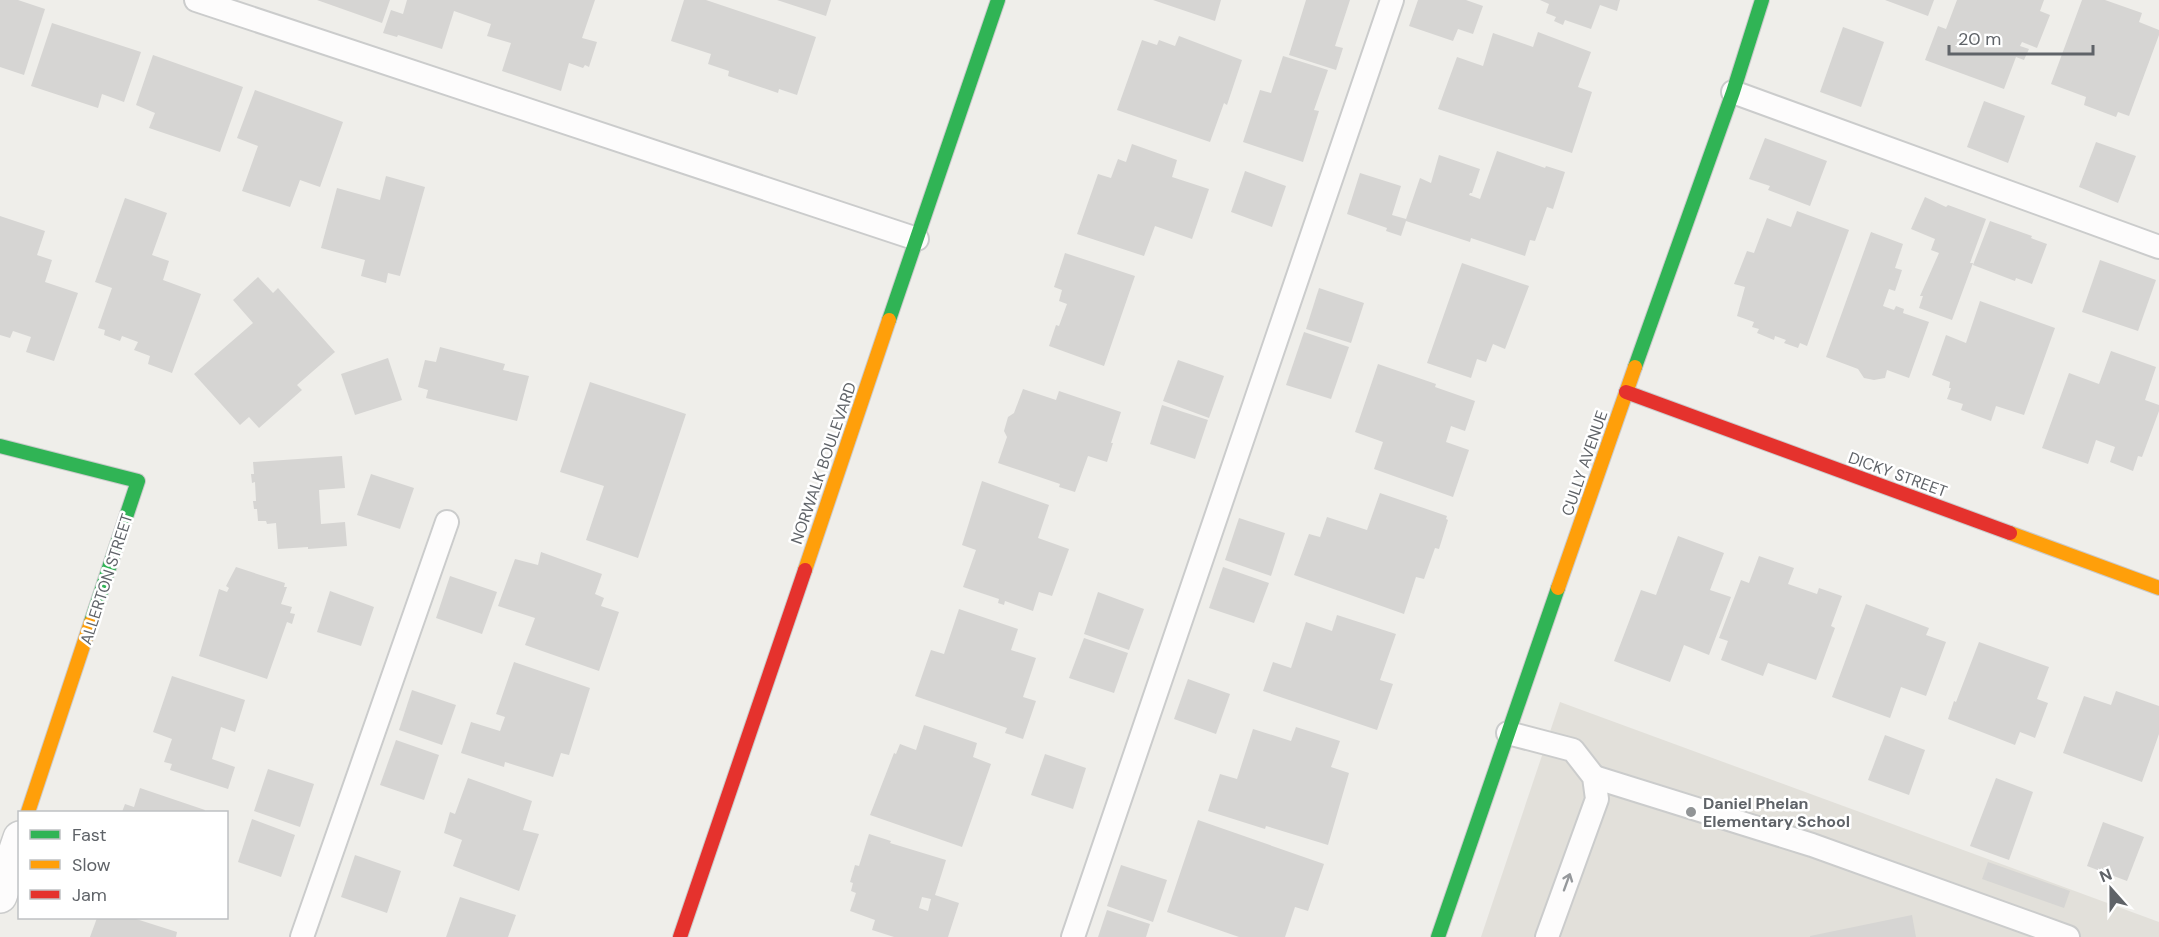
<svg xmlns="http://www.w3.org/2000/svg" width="2159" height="937" font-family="'DM Sans',sans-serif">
<rect width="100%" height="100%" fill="#efeeea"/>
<path fill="#e2e0da" d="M1560,702L2159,922V937H1481Z"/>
<g fill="#d6d5d3" fill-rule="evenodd">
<path d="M0,0H18L45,9L24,75L0,67Z"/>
<path d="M317,0H390L382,23Z"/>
<path d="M407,0H595L582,38L597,42L589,67L585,65L583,68L569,63L561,91L502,71L511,43L487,36L491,24L454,11L442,49L398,35L397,37L383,33L391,10L403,14Z"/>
<path d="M684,0H706L816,37L797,95L779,89L778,93L728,76L729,71L708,64L711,54L671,41Z"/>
<path d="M777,0H831L826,16Z"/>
<path d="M1153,0H1221L1215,21Z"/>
<path d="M1306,0H1350L1335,46L1343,48L1336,70L1289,55Z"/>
<path d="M1418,0H1466L1483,6L1473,34L1458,29L1453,41L1409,26Z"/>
<path d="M1540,0H1620L1617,11L1600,5L1591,29L1565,20L1563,25L1554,21L1556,17L1546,13L1549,4Z"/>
<path d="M1885,0H1934L1928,16Z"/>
<path d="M1957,0H2044L2040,11L2050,15L2037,48L2022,42L2020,46L2029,49L2024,60L2016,57L2004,89L1925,60L1938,26L1946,29Z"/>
<path d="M2082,0H2105L2142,13L2139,22L2159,30V35L2129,116L2118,112L2116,117L2084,105L2086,97L2051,84Z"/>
<path d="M52,23L141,52L124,102L102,94L98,108L31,86Z"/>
<path d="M1843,27L1884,42L1861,107L1820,92Z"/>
<path d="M1538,32L1591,52L1578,87L1592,92L1572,153L1438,109L1457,57L1483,66L1493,33L1533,47Z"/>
<path d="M1179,36L1242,60L1227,105L1224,103L1210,142L1117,110L1142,40L1157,45L1159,40L1175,46Z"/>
<path d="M153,55L243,87L220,152L149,128L155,113L136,105Z"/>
<path d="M1283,56L1328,70L1314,110L1319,111L1303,162L1243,142L1260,90L1271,93Z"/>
<path d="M255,90L343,122L320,187L300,180L290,207L242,191L258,146L237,138Z"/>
<path d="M1984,101L2025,116L2008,163L1967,147Z"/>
<path d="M1765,138L1827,161L1810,206L1768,190L1770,186L1749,179Z"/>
<path d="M2096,142L2136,156L2118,203L2079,187Z"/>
<path d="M1132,144L1177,160L1172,177L1209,189L1192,239L1155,226L1144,256L1077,234L1098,174L1111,178L1118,159L1126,162Z"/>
<path d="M1497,151L1545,168L1546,166L1565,172L1553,209L1547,207L1535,241L1530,240L1525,256L1471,238L1470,242L1406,221L1401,236L1386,231L1387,228L1347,214L1360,173L1401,186L1392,215L1406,219L1420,178L1431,183L1439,155L1480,169L1472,193H1470L1469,195L1480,199Z"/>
<path d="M1245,171L1286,186L1272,227L1231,212Z"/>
<path d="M386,176L425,187L400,276L388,273L386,283L361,276L365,260L321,248L337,188L380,200Z"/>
<path d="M1925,197L1946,207L1948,205L1986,219L1970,263H1973L1952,320L1919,308L1923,296H1920L1939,253L1931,250L1935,239L1911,229Z"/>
<path d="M125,198L167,213L152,255L169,261L163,280L201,294L172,373L148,364L150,356L134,350L138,342L122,336L120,341L104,335L105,330L98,328L112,288L95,282Z"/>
<path d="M1797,211L1849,230L1807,346L1800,343L1798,348L1784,343L1786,340L1775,336L1774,340L1757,333L1759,329L1752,327L1754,322L1737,316L1745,287L1734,284L1747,251L1754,253L1767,218L1791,227Z"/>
<path d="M0,216L45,231L37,255L52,260L45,282L78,293L54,361L26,352L31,337L13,331L10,338L0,335Z"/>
<path d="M1990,221L2032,236L2031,238L2047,244L2032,284L2016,278L2015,281L1973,265Z"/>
<path d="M1871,232L1903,244L1895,268L1902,270L1895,291L1889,289L1883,306L1894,310L1896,306L1904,309L1903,313L1929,322L1909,378L1887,370L1885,378L1874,380L1864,378L1858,369L1826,357Z"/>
<path d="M1065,253L1135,276L1104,366L1049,346L1056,325L1059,326L1067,304L1059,301L1062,290L1054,287Z"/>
<path d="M2100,260L2156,280L2138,331L2082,312Z"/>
<path d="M1462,263L1529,286L1505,349L1493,344L1486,362L1477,359L1471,378L1427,363Z"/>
<path d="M258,277L273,293L278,288L335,352L297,385L302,390L259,428L249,417L240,425L194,374L253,323L233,300Z"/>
<path d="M1319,288L1364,303L1351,343L1306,329Z"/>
<path d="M1980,301L2055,328L2024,415L1996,406L1991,421L1961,410L1963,404L1947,399L1951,388H1949L1950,382L1932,375L1946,335L1966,343Z"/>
<path d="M1304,332L1349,347L1331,399L1286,385Z"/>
<path d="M440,347L505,364L503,370L529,376L517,421L426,398L428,390L418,387L425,360L436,362Z"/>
<path d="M2111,351L2156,367L2145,400L2159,405V411L2142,457L2138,456L2133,471L2110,462L2115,447L2096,440L2088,464L2042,448L2069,373L2099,384Z"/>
<path d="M388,358L402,400L355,415L341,374Z"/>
<path d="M1178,360L1224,376L1209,418L1163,401Z"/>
<path d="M1378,364L1436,384L1435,387L1475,401L1465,431L1451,426L1446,442L1469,450L1453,497L1374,469L1383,442L1355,432Z"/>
<path d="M590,382L686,414L638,558L586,540L604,486L560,472Z"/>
<path d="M1023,389L1056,400L1059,391L1121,412L1111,443H1113L1107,462L1088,456L1075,492L1059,487L1060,484L998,463L1007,437L1004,431L1008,417L1014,413Z"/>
<path d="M1162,405L1208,420L1195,459L1150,444Z"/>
<path d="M342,456L345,488L319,490L321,524L345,522L347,546L308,549V547L278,549L276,523L267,524L266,521H258L257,509H254L253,501H256L255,482L252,483L251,474H254L253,462Z"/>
<path d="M371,474L414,488L400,529L357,515Z"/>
<path d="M982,481L1049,505L1038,538L1069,549L1052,596L1039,592L1033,611L1005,601L1004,605L998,603L999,599L963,587L976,550L962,545Z"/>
<path d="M1380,493L1447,516L1446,519L1448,520L1439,549L1435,548L1424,579L1416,577L1404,614L1294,575L1309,534L1320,537L1327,517L1367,530Z"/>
<path d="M1239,518L1285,533L1271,576L1225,560Z"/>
<path d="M1678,536L1724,553L1710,590L1731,597L1709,655L1684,645L1670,682L1614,661L1641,590L1656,595Z"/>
<path d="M541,552L602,574L595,594L604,598L601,606L619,612L599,671L525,645L535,618L498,606L515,559L538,565Z"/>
<path d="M1759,556L1794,568L1788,584L1817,594L1819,588L1842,596L1831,626L1835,628L1816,680L1768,663L1763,676L1721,660L1728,641L1719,638L1741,580L1749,583Z"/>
<path d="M236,567L285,583L284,587H287L281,604L292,607L290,613L295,614L292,624L287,622L267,679L199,656L219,589L227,592L229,588L226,586Z"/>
<path d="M1223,567L1269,583L1254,623L1209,608Z"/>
<path d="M450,576L497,592L482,634L436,618Z"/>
<path d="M330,591L374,607L361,646L317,632Z"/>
<path d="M1098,592L1144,609L1129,650L1084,634Z"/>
<path d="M1866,604L1929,628L1926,635L1946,642L1926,696L1901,687L1890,718L1832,697Z"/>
<path d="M959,609L1018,629L1011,650L1036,658L1023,697L1036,701L1023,739L1005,733L1007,728L915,696L931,650L944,654Z"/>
<path d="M1337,615L1396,634L1380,680L1393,684L1377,730L1263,691L1273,662L1291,668L1306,622L1332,631Z"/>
<path d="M1084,638L1128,653L1114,693L1069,678Z"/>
<path d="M1979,642L2049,667L2037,699L2048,703L2035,738L2020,732L2015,745L1948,719L1954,701L1956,702Z"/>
<path d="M514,662L590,688L569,755L561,753L553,777L505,762L504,767L461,753L471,722L500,731L505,717L496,714Z"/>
<path d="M172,676L245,700L235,732L221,727L212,759L235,767L228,789L170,770L172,764L164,762L172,739L153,732Z"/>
<path d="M1188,679L1230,694L1216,734L1174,719Z"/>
<path d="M412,690L456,705L442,745L399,730Z"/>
<path d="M2116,691L2159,706V734L2142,782L2063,753L2084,696L2111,705Z"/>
<path d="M924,725L977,743L973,757L991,764L962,847L870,815L894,753L896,754L900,744L916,750Z"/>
<path d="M1296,727L1340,741L1331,767L1349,773L1328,845L1266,826L1265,829L1208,811L1220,774L1237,779L1253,729L1291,741Z"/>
<path d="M1885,735L1925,750L1909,795L1868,780Z"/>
<path d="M396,740L439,755L424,800L380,785Z"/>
<path d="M1045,754L1086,768L1073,809L1031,795Z"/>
<path d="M268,769L314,784L300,827L254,811Z"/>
<path d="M468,778L532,801L523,830L539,834L519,891L453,866L462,840L444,833L450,812L455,814Z"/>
<path d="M1996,778L2033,792L2009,860L1970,846Z"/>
<path d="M140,788L205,810L204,812H122L125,804L134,807Z"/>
<path d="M252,819L295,835L281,877L238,862Z"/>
<path d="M1198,820L1324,864L1308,911L1295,907L1285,937H1239L1167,912Z"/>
<path d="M2103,822L2144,837L2127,881L2087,866Z"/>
<path d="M869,834L891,841L890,843L946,860L935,895L959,903L948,937H894L872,930L875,920L850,911L856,893L851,891L853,883L850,882L855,865L859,866ZM922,897L931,899L928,911L919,908Z"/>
<path d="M355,855L401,871L387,913L341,897Z"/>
<path d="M1988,862L2070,891L2064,908L1982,879Z"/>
<path d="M1121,865L1167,880L1153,922L1107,906Z"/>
<path d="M460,897L516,915L508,937H446Z"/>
<path d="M1107,910L1150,924L1146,937H1098Z"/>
<path d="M1912,915L1916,937H1810V936Z"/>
<path d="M97,918H133L177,932L176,937H90Z"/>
</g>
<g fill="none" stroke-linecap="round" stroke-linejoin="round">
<g stroke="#cbcccc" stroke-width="26">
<g id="lane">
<path d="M196,0L917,239"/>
<path d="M1733,92L2159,247"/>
<path d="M1508,733L1573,750L1594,777L1597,799L1547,937"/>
<path d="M1594,777L1812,845L2068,937"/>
<path d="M302,937L447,522"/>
<path d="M1073,937L1392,0"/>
</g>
</g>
<g stroke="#cbcccc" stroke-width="36">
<path id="street" d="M0,896L20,838"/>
</g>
<g stroke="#cacacb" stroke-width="16">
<g id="fast">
<path d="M889,320L998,0"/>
<path d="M1635,367L1733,92L1762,0"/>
<path d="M0,446L138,481L91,622"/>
<path d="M1438,937L1558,588"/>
</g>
</g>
<g stroke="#cacacb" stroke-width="16">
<g id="slow">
<path d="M2010,533L2159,588"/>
<path d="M805,570L889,320"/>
<path d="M1558,588L1635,367"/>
<path d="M28,812L91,622"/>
</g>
</g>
<g stroke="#cacacb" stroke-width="16">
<g id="jam">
<path d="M1626,392L2010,533"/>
<path d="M680,937L805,570"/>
</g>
</g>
<use href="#lane" stroke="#fdfcfc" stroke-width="22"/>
<use href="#street" stroke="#fdfcfc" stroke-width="33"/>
<use href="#fast" stroke="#30b455" stroke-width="14"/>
<use href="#slow" stroke="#ff9f0a" stroke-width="14"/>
<use href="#jam" stroke="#e5322d" stroke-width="14"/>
</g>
<defs><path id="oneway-shaft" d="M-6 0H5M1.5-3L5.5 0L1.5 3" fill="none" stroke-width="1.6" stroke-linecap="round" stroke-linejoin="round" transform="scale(1.5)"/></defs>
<use stroke="#96999c" href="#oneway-shaft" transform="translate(1567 882) rotate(-70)"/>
<circle fill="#919496" stroke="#fff" stroke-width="2" cx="1691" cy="812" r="6"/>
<g text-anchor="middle" stroke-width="5" stroke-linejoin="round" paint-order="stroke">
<g font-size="16" fill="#5f6368" stroke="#fff">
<text transform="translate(823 463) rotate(-71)" y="6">NORWALK BOULEVARD</text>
<text transform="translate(1584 463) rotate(-71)" y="6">CULLY AVENUE</text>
<text transform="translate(1898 474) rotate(20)" y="6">DICKY STREET</text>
<text transform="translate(106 579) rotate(-72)" y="6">ALLERTON STREET</text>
</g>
<g font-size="16" font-weight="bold" fill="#5f6368" stroke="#fff" text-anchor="start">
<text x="1703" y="809">Daniel Phelan<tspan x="1703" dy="18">Elementary School</tspan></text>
</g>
</g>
<rect x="18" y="811" width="210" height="108" fill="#ffffff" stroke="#bfc1c3" stroke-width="1.5"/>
<rect x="30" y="830" width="30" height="9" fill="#30b455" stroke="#bfc1c3" stroke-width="1.5"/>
<text x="72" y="841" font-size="18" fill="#5f6368">Fast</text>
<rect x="30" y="860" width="30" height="9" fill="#ff9f0a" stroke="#bfc1c3" stroke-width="1.5"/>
<text x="72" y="871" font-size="18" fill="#5f6368">Slow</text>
<rect x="30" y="890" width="30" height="9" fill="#e5322d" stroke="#bfc1c3" stroke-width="1.5"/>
<text x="72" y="901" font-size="18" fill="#5f6368">Jam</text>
<g transform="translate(2111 889) rotate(339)" stroke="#ffffff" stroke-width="4.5" paint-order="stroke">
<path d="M0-4.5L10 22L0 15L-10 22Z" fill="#5f6368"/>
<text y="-9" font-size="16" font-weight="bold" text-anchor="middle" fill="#5f6368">N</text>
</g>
<path d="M1949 45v9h144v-9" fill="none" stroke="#5f6368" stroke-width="3"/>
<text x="1958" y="45" font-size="18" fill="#5f6368" stroke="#ffffff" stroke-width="4.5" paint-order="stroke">20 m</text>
</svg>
